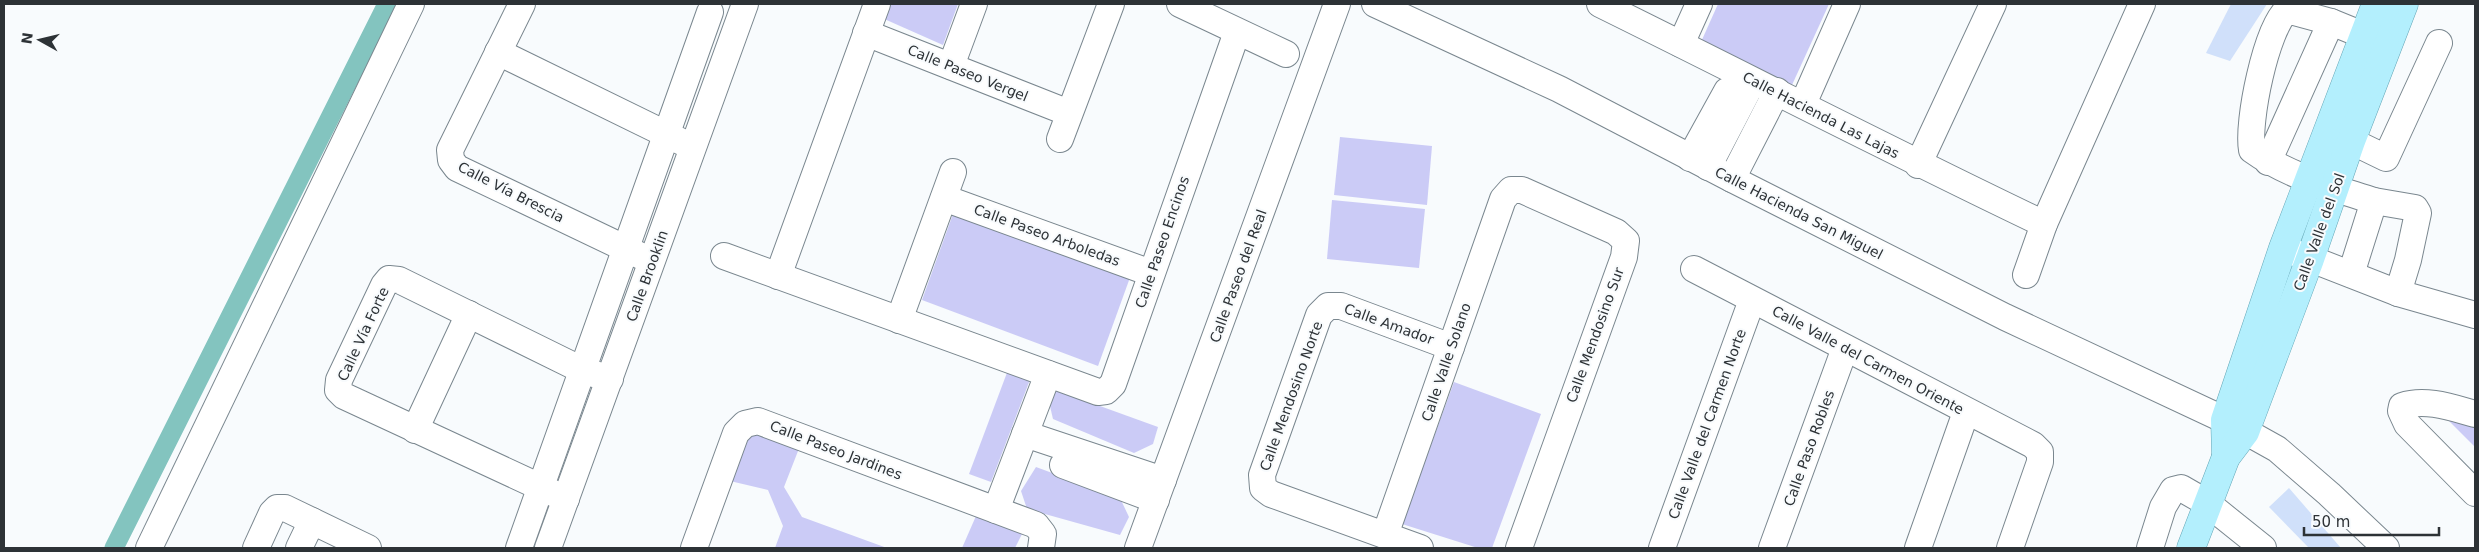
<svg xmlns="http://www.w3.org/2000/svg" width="2479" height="552" font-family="'DejaVu Sans',sans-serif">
<rect width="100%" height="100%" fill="#f8fbfd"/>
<g fill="#cbcbf6">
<path d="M887,4H958L943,45L882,18Z"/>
<path d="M1718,4H1829L1792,85L1701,42Z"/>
<path d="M1340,137L1432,146L1427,205L1334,195Z"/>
<path d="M1332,200L1425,209L1419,268L1327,259Z"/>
<path d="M953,214L1132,272L1098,366L922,300Z"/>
<path d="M1008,370L1031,377L991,482L969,474Z"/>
<path d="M1454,382L1541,414L1492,548H1478L1402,524Z"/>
<path d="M1053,389L1158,427L1153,444L1134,453L1053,419L1049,402Z"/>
<path d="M2431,403L2475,417V447Z"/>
<path d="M750,430L800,446L784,487L802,517L887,548H775L783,526L768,490L730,481Z"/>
<path d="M1036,467L1120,498L1129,517L1120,535L1027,509L1021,491Z"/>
<path d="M976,516L1023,532L1015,548H962Z"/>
</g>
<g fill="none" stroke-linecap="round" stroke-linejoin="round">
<path stroke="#83c4bf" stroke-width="19" d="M114,548L387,4"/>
</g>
<g fill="#d0e0fa">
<path d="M2231,4H2267L2230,61L2206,53Z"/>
<path d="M2289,488L2341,548H2309L2269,507Z"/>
</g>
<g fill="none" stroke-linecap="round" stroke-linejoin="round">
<g stroke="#7a878f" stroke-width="28">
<g id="minor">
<path d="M522,4L450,150L451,160L457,168L641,256"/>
<path d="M1180,4L1286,54"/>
<path d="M1375,4L1559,89L1732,179L2005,317L2225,420L2277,449L2329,494L2386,548"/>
<path d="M1600,4C1748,77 1895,153 2044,224"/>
<path d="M866,33L1069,113"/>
<path d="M1681,44L1699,4"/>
<path d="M498,52L682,142"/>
<path d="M951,66L974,4"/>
<path d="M1803,104L1847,4"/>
<path d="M1060,139L1111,4"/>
<path d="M2351,141L2386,158L2439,43"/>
<path d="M1690,158L1727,91"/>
<path d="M2268,162L2331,22"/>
<path d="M1918,165L1993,4"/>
<path d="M1708,167L1753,81"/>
<path d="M1732,179L1777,91"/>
<path d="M944,198L1151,273"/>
<path d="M2374,201L2415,208L2418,213L2408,260L2398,293"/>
<path d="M2283,248L2398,293L2475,315"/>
<path d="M724,256L1098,392L1106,391L1113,384L1237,32"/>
<path d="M1694,269L2033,445L2040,452V462L2010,548"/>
<path d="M2351,274L2374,201C2331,187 2288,176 2252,150C2247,122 2266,29 2287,10L2331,22L2385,44"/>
<path d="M2026,275L2044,224L2142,4"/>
<path d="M778,276L877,4"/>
<path d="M899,320L953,172"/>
<path d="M2475,414C2453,408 2426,398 2402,406L2401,411L2407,424L2475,493"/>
<path d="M415,430L469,314"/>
<path d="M1025,434L1163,480"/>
<path d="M1063,465L1156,500"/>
<path d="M566,499L344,396L338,390L339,380L384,285L389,279L399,280L582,370L610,379"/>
<path d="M996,510L1048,374"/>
<path d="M1385,535L1503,199L1511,190H1522L1616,232L1626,241L1624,257L1519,548"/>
<path d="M149,548L411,4"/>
<path d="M256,548L272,513L277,508H285L368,548"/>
<path d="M299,548L312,521"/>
<path d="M519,548L710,12"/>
<path d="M548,548L745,4"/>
<path d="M694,548L736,433L745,424L758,421L1036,525L1043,534L1041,548"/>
<path d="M1138,548L1337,4"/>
<path d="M1420,548L1271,494L1263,488L1262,475L1319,315L1328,306H1341L1451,347"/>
<path d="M1662,548L1752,300"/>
<path d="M1772,548L1845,348"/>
<path d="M1918,548L1966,412"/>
<path d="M2150,548L2163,507L2173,490L2181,488L2207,503L2263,548"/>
</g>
</g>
<g stroke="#64a6b6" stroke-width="29">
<g id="major">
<path d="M2226,457L2225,420L2283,248L2376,4"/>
<path d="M2191,548L2226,457L2245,432L2310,259L2351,141L2404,4"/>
</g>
</g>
<use href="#minor" stroke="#fff" stroke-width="26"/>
<use href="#major" stroke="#b3effd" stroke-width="28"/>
</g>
<g text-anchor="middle" stroke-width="4" stroke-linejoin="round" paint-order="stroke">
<g font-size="14" fill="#2d3236" stroke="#f8fbfd">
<text transform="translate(968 73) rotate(22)" y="5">Calle Paseo Vergel</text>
<text transform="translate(1821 115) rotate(27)" y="5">Calle Hacienda Las Lajas</text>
<text transform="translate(511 192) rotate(27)" y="5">Calle Vía Brescia</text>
<text transform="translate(1799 213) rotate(27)" y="5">Calle Hacienda San Miguel</text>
<text transform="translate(2319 232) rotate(-70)" y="5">Calle Valle del Sol</text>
<text transform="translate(1047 235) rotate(20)" y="5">Calle Paseo Arboledas</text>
<text transform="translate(1162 242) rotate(-71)" y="5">Calle Paseo Encinos</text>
<text transform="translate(647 276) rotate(-70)" y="5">Calle Brooklin</text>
<text transform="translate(1238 276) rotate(-70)" y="5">Calle Paseo del Real</text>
<text transform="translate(1389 324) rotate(20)" y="5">Calle Amador</text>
<text transform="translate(363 334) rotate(-65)" y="5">Calle Vía Forte</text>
<text transform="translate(1595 335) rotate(-70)" y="5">Calle Mendosino Sur</text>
<text transform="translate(1868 360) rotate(28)" y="5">Calle Valle del Carmen Oriente</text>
<text transform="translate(1446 362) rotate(-71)" y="5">Calle Valle Solano</text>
<text transform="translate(1291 396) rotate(-70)" y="5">Calle Mendosino Norte</text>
<text transform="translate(1707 424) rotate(-70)" y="5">Calle Valle del Carmen Norte</text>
<text transform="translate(1809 448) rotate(-70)" y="5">Calle Paso Robles</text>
<text transform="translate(836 450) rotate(21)" y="5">Calle Paseo Jardines</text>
</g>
</g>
<rect width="2479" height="552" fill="none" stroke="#2d3236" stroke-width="10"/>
<g transform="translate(40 40) rotate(278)" stroke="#f8fbfd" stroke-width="4" paint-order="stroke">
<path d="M0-4L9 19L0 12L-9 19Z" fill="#2d3236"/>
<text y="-8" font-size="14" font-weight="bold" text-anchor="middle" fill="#2d3236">N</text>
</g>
<path d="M2304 527v8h135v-8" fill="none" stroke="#2d3236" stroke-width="2.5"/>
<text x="2312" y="527" font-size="15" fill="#2d3236" stroke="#f8fbfd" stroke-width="4" paint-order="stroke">50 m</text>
</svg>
